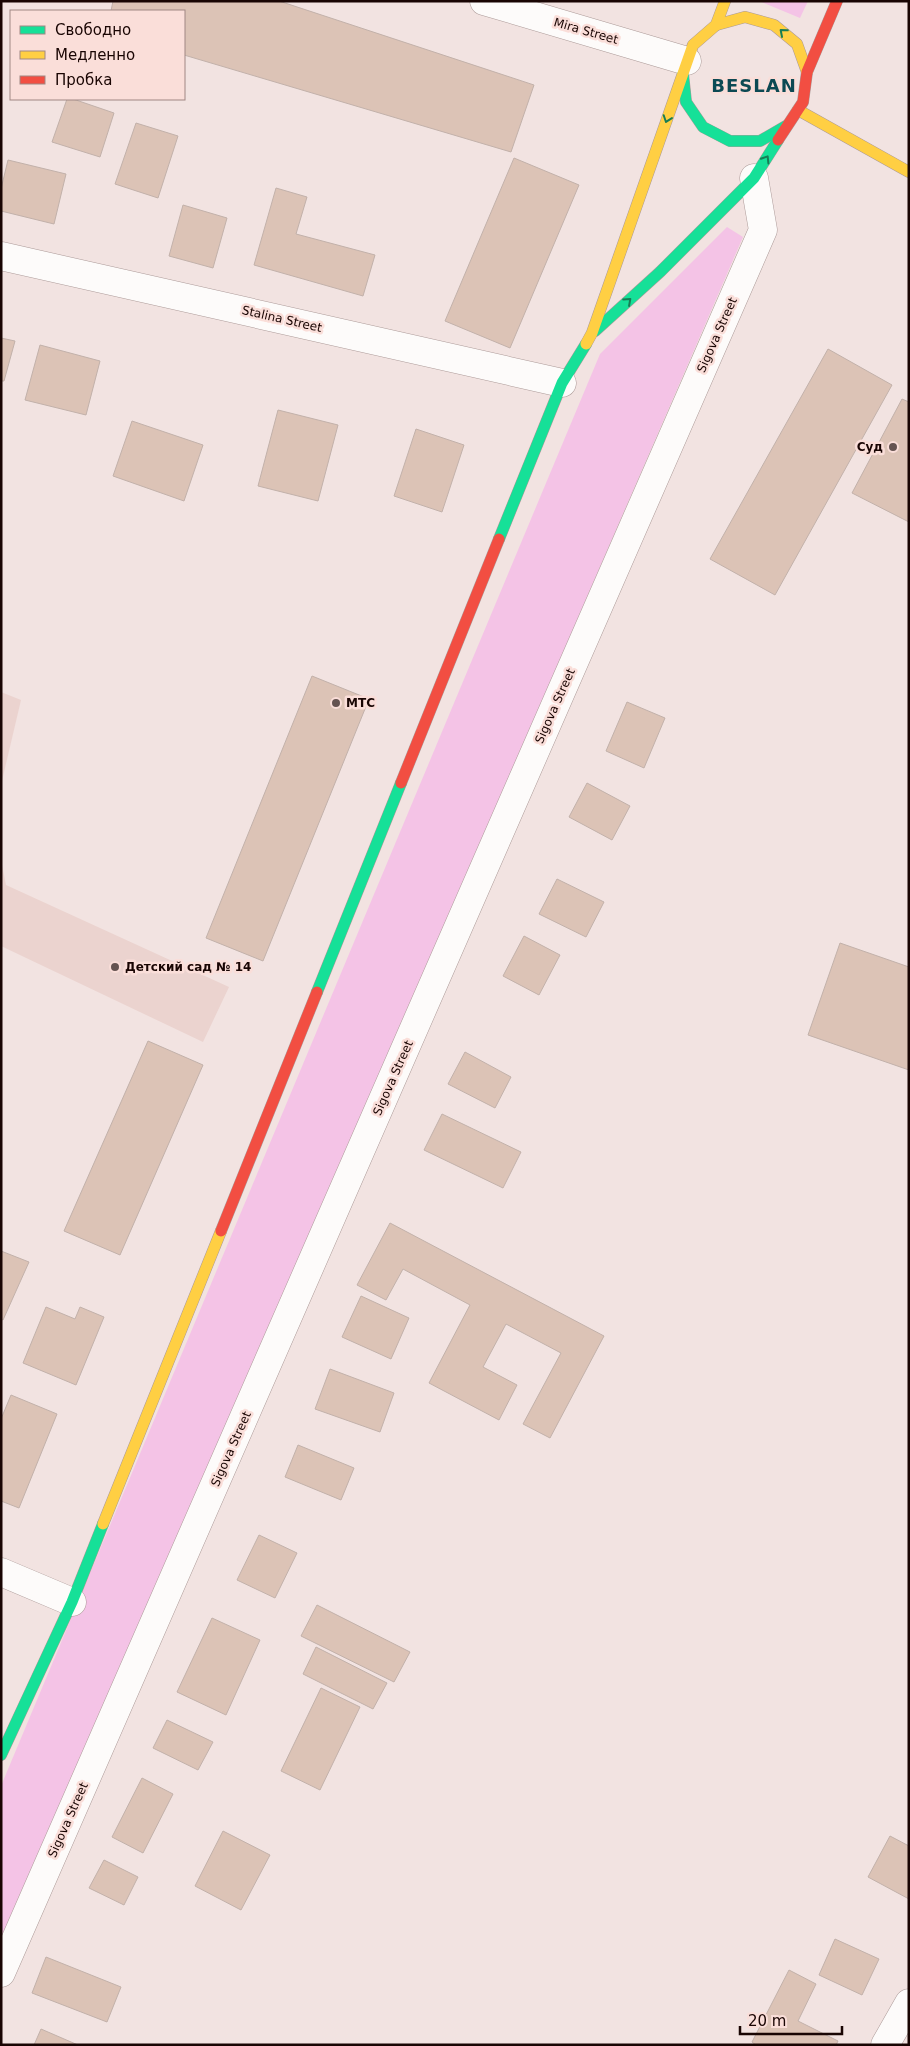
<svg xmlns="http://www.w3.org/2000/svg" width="910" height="2046" font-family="'DejaVu Sans',sans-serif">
<rect width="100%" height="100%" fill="#f2e3e1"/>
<g fill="#ebd3cf">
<path d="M1,692L21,700L1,785Z"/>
<path d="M1,860L6,885L229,987L203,1042L1,946Z"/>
</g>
<g fill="#f4c3e6">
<path d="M759,1H808L800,18Z"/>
<path d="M727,227L743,237L1,1950V1786L600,354Z"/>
</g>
<g fill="#dcc3b6" stroke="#c2b1aa">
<path d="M113,1H279L534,85L511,152L184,55V11H111Z"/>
<path d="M67,99H73L114,113L100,157L52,142Z"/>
<path d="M136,123L178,136L158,198L115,184Z"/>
<path d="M514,158L579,185L510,348L445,321Z"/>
<path d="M8,160L66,174L54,224L1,211V189Z"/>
<path d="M276,188L307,197L296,234L375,255L363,296L254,265Z"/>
<path d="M183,205L227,218L213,268L169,256Z"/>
<path d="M1,338L15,341L4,381H1Z"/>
<path d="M40,345L100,361L86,415L25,400Z"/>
<path d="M828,349L892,385L775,595L710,559Z"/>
<path d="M902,399L909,402V522L852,493Z"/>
<path d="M278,410L338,425L318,501L258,486Z"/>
<path d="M132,421L203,445L184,501L113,476Z"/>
<path d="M416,429L464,445L442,512L394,496Z"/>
<path d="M312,676L369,699L263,961L206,938Z"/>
<path d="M627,702L665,718L644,768L606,751Z"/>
<path d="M587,783L630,806L612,840L569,817Z"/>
<path d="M557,879L604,902L586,937L539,914Z"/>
<path d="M524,936L560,955L539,995L503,976Z"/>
<path d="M840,943L909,967V1070L808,1035Z"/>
<path d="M148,1041L203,1065L120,1255L64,1231Z"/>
<path d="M465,1052L511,1077L495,1108L448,1084Z"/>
<path d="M442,1114L521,1152L503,1188L424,1150Z"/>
<path d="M390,1223L604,1336L550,1438L523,1424L561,1353L506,1324L483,1367L517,1385L499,1420L429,1383L470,1305L403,1269L386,1300L357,1285Z"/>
<path d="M1,1251L29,1262L3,1320L1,1319Z"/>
<path d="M361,1296L409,1318L391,1359L342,1337Z"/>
<path d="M46,1307L75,1319L80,1307L104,1317L76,1385L23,1363Z"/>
<path d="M330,1369L394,1393L380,1432L315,1409Z"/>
<path d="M11,1395L57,1414L19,1508L1,1501V1419Z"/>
<path d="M298,1445L354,1468L341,1500L285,1477Z"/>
<path d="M259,1535L297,1553L275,1598L237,1580Z"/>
<path d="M317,1605L410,1652L394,1682L301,1636Z"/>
<path d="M212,1618L260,1640L226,1715L177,1692Z"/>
<path d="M316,1647L387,1683L373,1709L303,1674Z"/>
<path d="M321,1688L360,1707L320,1790L281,1771Z"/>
<path d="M167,1720L213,1742L198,1770L153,1748Z"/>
<path d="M142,1778L173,1794L143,1853L112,1837Z"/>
<path d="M223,1831L270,1855L241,1910L195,1886Z"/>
<path d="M890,1836L909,1846V1899L868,1877Z"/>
<path d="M104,1860L138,1877L124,1905L89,1888Z"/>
<path d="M835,1939L879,1959L862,1995L819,1975Z"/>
<path d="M46,1957L121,1987L107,2022L32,1993Z"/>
<path d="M789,1970L816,1984L798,2021L838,2041L836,2045H756L752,2042Z"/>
<path d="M41,2029L78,2045H34Z"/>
</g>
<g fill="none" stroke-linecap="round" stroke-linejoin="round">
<g stroke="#ac9a98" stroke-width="29">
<g id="street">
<path d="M484,1L687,61"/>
<path d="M1,256L562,383"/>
<path d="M1,1572L72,1602"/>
<path d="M1,1973L763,230L754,178"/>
<path d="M885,2045L909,2003"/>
</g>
</g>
<g stroke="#ac9a98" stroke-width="12">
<g id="fast">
<path d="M683,74L686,102L703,127L730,141H760L786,126"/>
<path d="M595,331L660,272L754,178L778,140"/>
<path d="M499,539L562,383L586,344"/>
<path d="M317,992L401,783"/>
<path d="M1,1755L72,1602L103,1524"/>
</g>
</g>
<g stroke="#ac9a98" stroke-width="12">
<g id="slow">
<path d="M716,25L745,17L774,25L797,44L807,72"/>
<path d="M798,110L909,172"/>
<path d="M586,344L592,333L693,45L716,25L725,1"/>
<path d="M103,1524L221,1231"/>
</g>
</g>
<g stroke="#ac9a98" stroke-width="12">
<g id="jam">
<path d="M778,140L803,102L807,72L837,1"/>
<path d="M401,783L499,539"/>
<path d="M221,1231L317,992"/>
</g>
</g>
<use href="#street" stroke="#fdfbfa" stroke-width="28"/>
<use href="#fast" stroke="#16e098" stroke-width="11"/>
<use href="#slow" stroke="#ffcf43" stroke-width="11"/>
<use href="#jam" stroke="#f24e42" stroke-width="11"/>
</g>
<defs><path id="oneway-chevron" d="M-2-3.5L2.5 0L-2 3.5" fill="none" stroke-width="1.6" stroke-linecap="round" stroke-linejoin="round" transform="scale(1.25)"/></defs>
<g stroke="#177d55">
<use href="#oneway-chevron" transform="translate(783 32) rotate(-139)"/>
<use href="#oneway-chevron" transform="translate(667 119) rotate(109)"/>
<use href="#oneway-chevron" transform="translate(766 159) rotate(-58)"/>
<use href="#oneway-chevron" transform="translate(628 301) rotate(-42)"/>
</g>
<g fill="#655351" stroke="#faded9" stroke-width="2">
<circle cx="893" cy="447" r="5"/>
<circle cx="336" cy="703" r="5"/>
<circle cx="115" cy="967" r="5"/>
</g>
<g text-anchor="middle" stroke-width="5" stroke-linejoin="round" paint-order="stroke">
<g font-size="12" fill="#190503" stroke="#faded9">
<text transform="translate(586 31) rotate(16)" y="4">Mira Street</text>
<text transform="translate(282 319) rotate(13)" y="4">Stalina Street</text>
<text transform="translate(717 335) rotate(-66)" y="4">Sigova Street</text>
<text transform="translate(555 706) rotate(-66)" y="4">Sigova Street</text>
<text transform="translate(393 1078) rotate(-66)" y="4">Sigova Street</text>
<text transform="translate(231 1449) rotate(-66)" y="4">Sigova Street</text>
<text transform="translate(68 1820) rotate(-66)" y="4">Sigova Street</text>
</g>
<g font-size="12" font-weight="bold" fill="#190503" stroke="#faded9" text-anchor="start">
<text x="883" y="451" text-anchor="end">Суд</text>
<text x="346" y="707">МТС</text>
<text x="125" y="971">Детский сад № 14</text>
</g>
<g font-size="18" font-weight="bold" letter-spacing="1" fill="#0c4953" stroke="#faded9">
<text x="754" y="92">BESLAN</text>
</g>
</g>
<rect width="910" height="2046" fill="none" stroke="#190503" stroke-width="5"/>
<rect x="10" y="10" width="175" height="90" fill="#faded9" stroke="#a08783"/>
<rect x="20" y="26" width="25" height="8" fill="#16e098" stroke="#a08783"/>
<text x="55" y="35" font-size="15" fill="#190503">Свободно</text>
<rect x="20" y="51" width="25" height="8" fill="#ffcf43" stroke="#a08783"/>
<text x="55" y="60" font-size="15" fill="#190503">Медленно</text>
<rect x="20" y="76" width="25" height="8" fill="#f24e42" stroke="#a08783"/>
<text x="55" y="85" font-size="15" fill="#190503">Пробка</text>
<path d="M740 2026v8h102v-8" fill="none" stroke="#190503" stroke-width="2.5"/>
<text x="748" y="2026" font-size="15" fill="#190503" stroke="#faded9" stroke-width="4" paint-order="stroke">20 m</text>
</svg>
